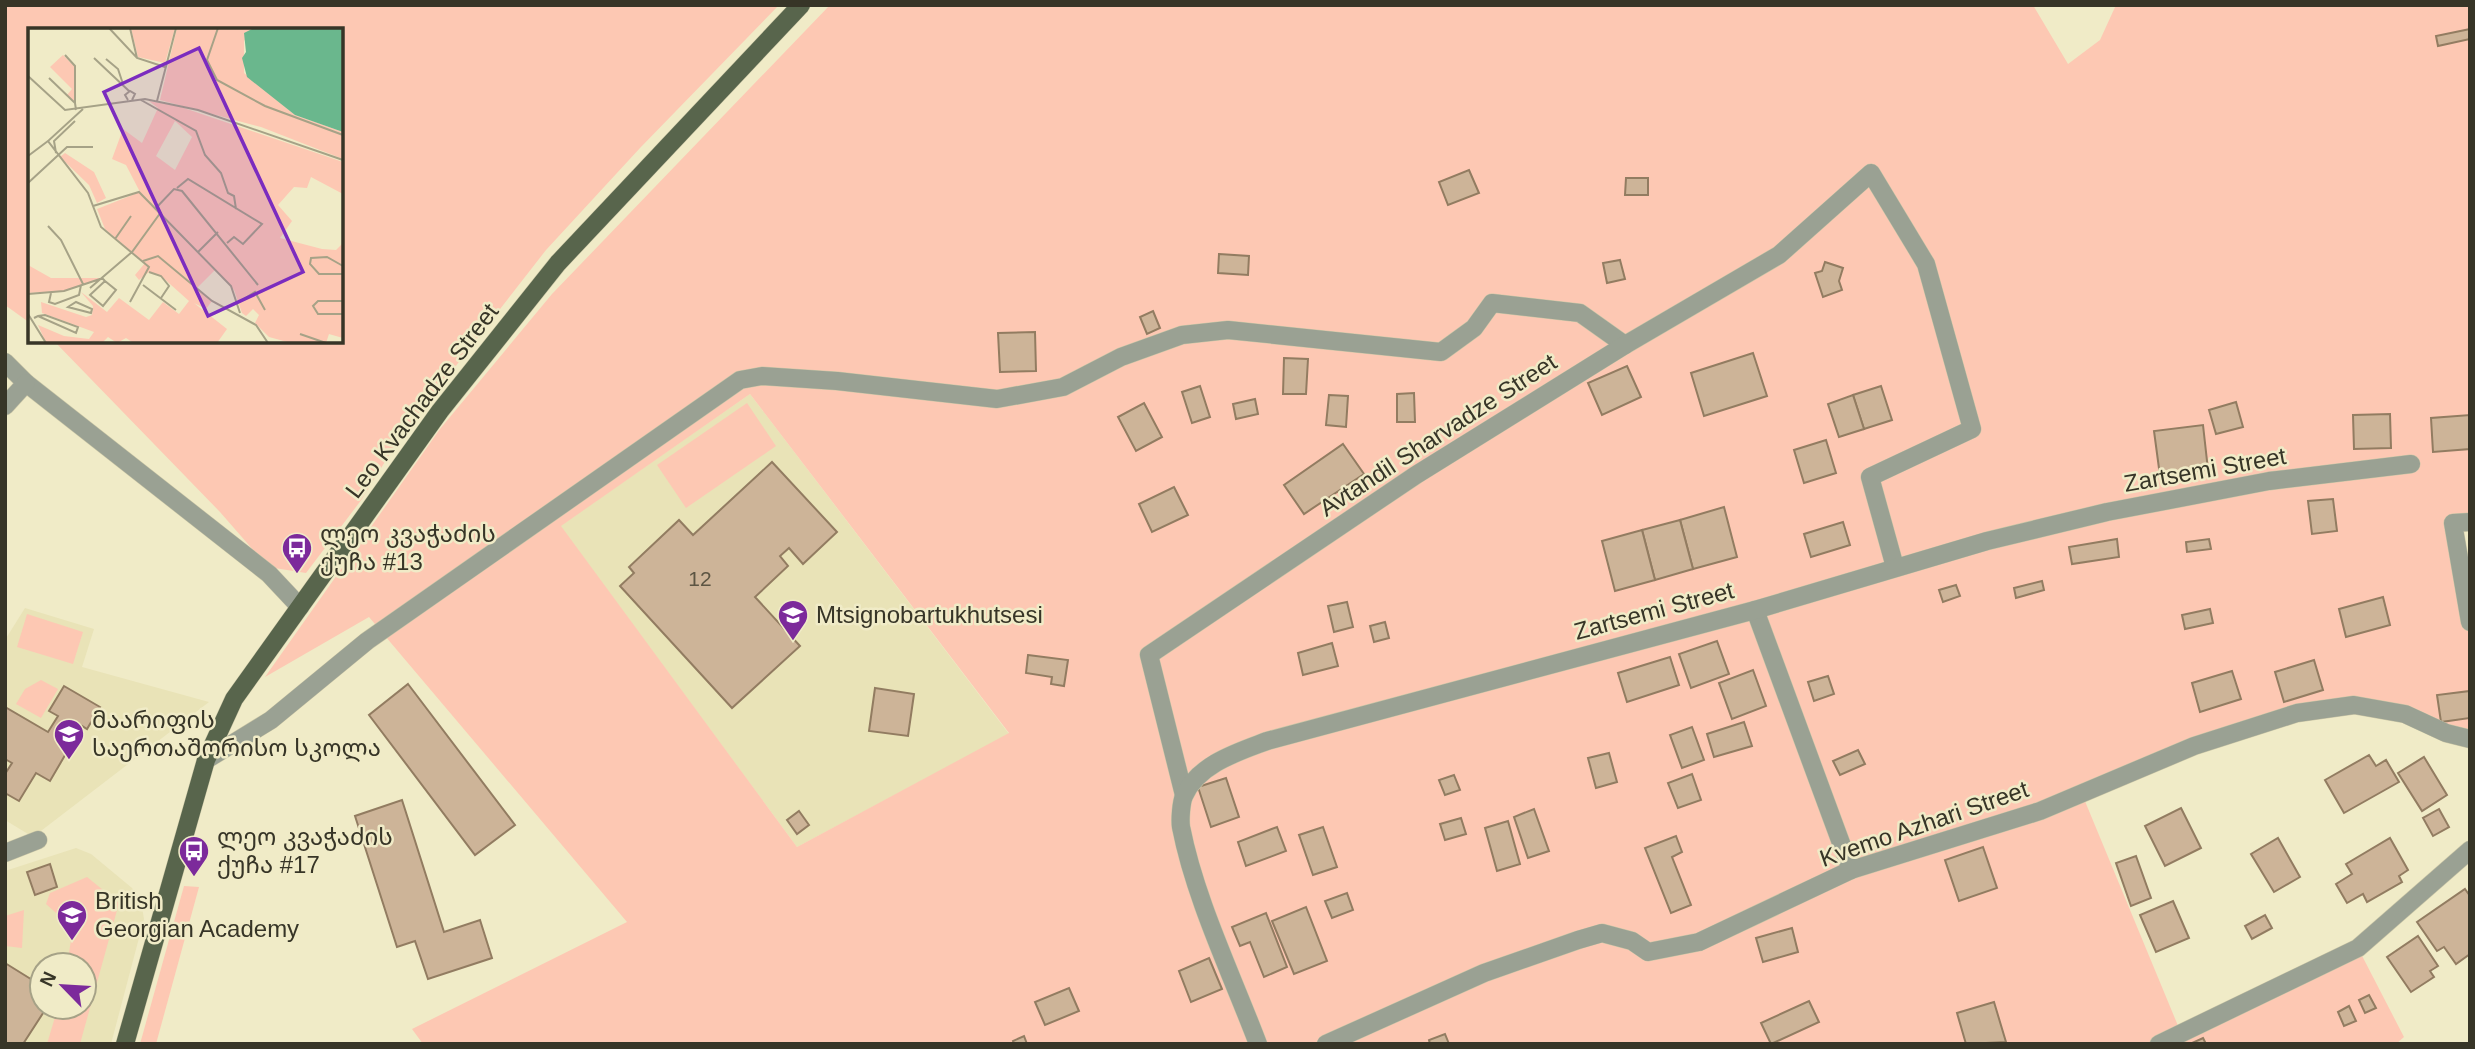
<svg xmlns="http://www.w3.org/2000/svg" width="2475" height="1049" font-family="Arial,'Noto Sans Georgian',sans-serif">
<rect width="100%" height="100%" fill="#f0ebc7"/>
<g fill="#e9e3b7" fill-rule="evenodd">
<path d="M750,394L1009,734L797,847L560,526Z"/>
<path d="M25,608L94,629L82,667L209,702L33,837L5,820V640Z"/>
<path d="M76,848L91,854L132,888L141,901L144,919L111,1044H5V871ZM42,965H84V1007H42Z"/>
</g>
<g fill="#fdc8b3" fill-rule="evenodd">
<path d="M5,5H779L640,148L546,250L399,439L362,499L306,573L268,567L220,512L54,341H341V30H30V323L5,305Z"/>
<path d="M830,5H2033L2068,64L2100,40L2116,5H2470V521L2453,523L2470,622V739L2405,714L2297,713L2082,794L2181,1033L2358,948L2404,1037L2396,1044H423L412,1029L627,922L369,617L265,677L440,429L552,294ZM750,394L1009,733L797,847L561,526Z"/>
<path d="M747,403L776,446L686,508L657,465Z"/>
<path d="M27,614L83,632L73,664L17,647Z"/>
<path d="M41,680L58,689L41,718L16,704L25,689Z"/>
<path d="M87,877L119,903L80,1044H47L58,1007H84V965H67L73,928L46,904L50,893Z"/>
<path d="M184,886L199,887L156,1044H140Z"/>
<path d="M24,910L22,948L5,946V916Z"/>
</g>
<g fill="#cdb498" stroke="#927c61" stroke-width="2">
<path d="M2470,29V39L2438,46L2436,36Z"/>
<path d="M1469,170L1479,193L1448,205L1439,182Z"/>
<path d="M1626,178H1648V195H1625Z"/>
<path d="M1219,254L1249,256L1248,275L1218,273Z"/>
<path d="M1620,260L1625,279L1607,283L1603,263Z"/>
<path d="M1825,262L1843,268L1839,281L1842,290L1823,297L1815,273L1822,271Z"/>
<path d="M1153,311L1160,328L1147,334L1140,317Z"/>
<path d="M1035,332L1036,371L1000,372L998,333Z"/>
<path d="M1753,353L1767,396L1704,416L1691,373Z"/>
<path d="M1284,358L1308,359L1306,394H1283Z"/>
<path d="M1627,366L1641,397L1602,415L1588,383Z"/>
<path d="M1200,386L1210,417L1192,423L1182,392Z"/>
<path d="M1881,386L1892,420L1864,429L1853,395Z"/>
<path d="M1414,393L1415,422H1397V394Z"/>
<path d="M1329,395L1348,396L1346,427L1326,425Z"/>
<path d="M1853,395L1864,429L1839,437L1828,404Z"/>
<path d="M1255,399L1258,414L1236,419L1233,404Z"/>
<path d="M2236,402L2243,427L2216,434L2209,410Z"/>
<path d="M1144,403L1162,437L1136,451L1118,417Z"/>
<path d="M2390,414L2391,448L2354,449L2353,415Z"/>
<path d="M2470,415V449L2433,452L2431,418Z"/>
<path d="M2203,425L2208,470L2160,476L2154,431Z"/>
<path d="M1826,440L1836,473L1804,483L1794,450Z"/>
<path d="M1343,444L1364,474L1304,514L1284,485Z"/>
<path d="M772,462L837,532L803,564L789,548L780,556L788,566L755,597L800,646L732,708L620,586L634,573L629,567L679,520L693,535Z"/>
<path d="M1174,487L1188,515L1152,532L1139,504Z"/>
<path d="M2333,499L2337,531L2312,534L2308,501Z"/>
<path d="M1724,507L1737,557L1693,569L1680,520Z"/>
<path d="M1680,520L1693,569L1655,580L1642,530Z"/>
<path d="M1843,522L1850,545L1811,557L1804,534Z"/>
<path d="M1642,530L1655,580L1615,591L1602,541Z"/>
<path d="M2117,539L2119,557L2072,564L2069,547Z"/>
<path d="M2209,539L2211,549L2187,552L2186,542Z"/>
<path d="M2042,581L2044,590L2016,598L2014,588Z"/>
<path d="M1956,585L1960,596L1943,602L1939,590Z"/>
<path d="M2383,597L2390,625L2346,637L2339,609Z"/>
<path d="M1347,602L1353,627L1334,632L1328,606Z"/>
<path d="M2210,609L2213,623L2185,629L2182,615Z"/>
<path d="M1385,622L1389,638L1374,642L1370,626Z"/>
<path d="M1717,641L1729,674L1691,688L1679,654Z"/>
<path d="M1332,643L1338,666L1303,675L1298,653Z"/>
<path d="M1028,655L1068,660L1064,686L1051,684L1052,677L1026,673Z"/>
<path d="M1670,657L1679,685L1627,702L1618,673Z"/>
<path d="M2314,660L2323,690L2284,702L2275,672Z"/>
<path d="M1753,670L1766,706L1732,719L1719,683Z"/>
<path d="M2232,671L2241,699L2200,712L2192,683Z"/>
<path d="M1828,676L1834,694L1814,701L1808,682Z"/>
<path d="M408,684L515,825L475,855L369,715Z"/>
<path d="M64,686L100,707L87,729L82,726L50,781L36,773L19,801L5,793V774L12,763L5,759V707L48,732L58,716L49,711Z"/>
<path d="M875,688L914,694L908,736L869,731Z"/>
<path d="M2470,691V718L2441,722L2437,695Z"/>
<path d="M1744,722L1752,746L1714,757L1707,734Z"/>
<path d="M1692,727L1704,760L1682,768L1670,735Z"/>
<path d="M1858,750L1865,764L1840,775L1833,761Z"/>
<path d="M1609,753L1617,782L1596,788L1588,758Z"/>
<path d="M2369,755L2376,766L2386,760L2399,782L2344,813L2325,780Z"/>
<path d="M2424,757L2447,795L2422,811L2398,773Z"/>
<path d="M1692,774L1701,800L1678,808L1668,783Z"/>
<path d="M1454,775L1460,790L1445,795L1439,780Z"/>
<path d="M1226,778L1239,817L1211,827L1198,787Z"/>
<path d="M402,800L444,932L480,920L492,958L428,979L415,941L397,947L355,816Z"/>
<path d="M2181,808L2201,848L2165,866L2145,826Z"/>
<path d="M1534,809L1549,851L1528,858L1514,817Z"/>
<path d="M2439,809L2449,827L2433,836L2423,818Z"/>
<path d="M799,811L809,825L797,834L787,820Z"/>
<path d="M1461,818L1466,834L1445,840L1440,824Z"/>
<path d="M1508,821L1520,864L1497,871L1485,828Z"/>
<path d="M1277,827L1286,851L1246,866L1238,842Z"/>
<path d="M1323,827L1337,867L1313,875L1299,835Z"/>
<path d="M1676,836L1682,852L1672,857L1691,905L1671,913L1645,848Z"/>
<path d="M2278,838L2300,877L2274,892L2251,854Z"/>
<path d="M2390,838L2408,870L2399,876L2402,882L2367,902L2363,894L2347,903L2336,884L2352,874L2346,864Z"/>
<path d="M1983,847L1997,888L1959,901L1945,860Z"/>
<path d="M2136,856L2151,898L2131,906L2116,863Z"/>
<path d="M50,864L57,887L35,895L27,872Z"/>
<path d="M2465,889L2470,896V954L2456,964L2444,947L2437,951L2417,922Z"/>
<path d="M1347,893L1353,910L1332,918L1325,901Z"/>
<path d="M2173,901L2189,938L2156,952L2140,915Z"/>
<path d="M1306,907L1327,961L1294,974L1272,921Z"/>
<path d="M1266,913L1287,967L1264,977L1250,942L1240,946L1232,927Z"/>
<path d="M2265,915L2272,928L2252,939L2245,926Z"/>
<path d="M1792,928L1798,952L1763,962L1756,938Z"/>
<path d="M2418,936L2438,966L2430,971L2434,977L2411,992L2387,957Z"/>
<path d="M1209,958L1222,989L1191,1002L1179,971Z"/>
<path d="M5,963L42,986V1007H47L23,1044H5Z"/>
<path d="M1069,988L1079,1011L1045,1025L1035,1002Z"/>
<path d="M2369,995L2376,1008L2365,1013L2359,1000Z"/>
<path d="M1809,1001L1819,1022L1771,1044L1761,1023Z"/>
<path d="M1994,1002L2006,1042L1966,1044L1957,1013Z"/>
<path d="M2349,1006L2356,1021L2344,1026L2338,1012Z"/>
<path d="M1445,1034L1449,1044H1430L1429,1040Z"/>
<path d="M1024,1036L1027,1044H1014L1013,1041Z"/>
<path d="M2203,1038L2206,1044H2190Z"/>
</g>
<g fill="none" stroke-linecap="round" stroke-linejoin="round">
<g stroke="#cbc7a7" stroke-width="19">
<g id="minor">
<path d="M5,362L26,383L269,574L300,607"/>
<path d="M5,406L26,383"/>
<path d="M2470,522L2453,523L2470,622"/>
<path d="M1755,610L1851,870"/>
<path d="M206,760L271,720L367,641L740,380L762,376L837,381L997,399L1063,387L1121,357L1182,335L1228,330L1441,352L1474,328L1492,303L1580,313L1625,345"/>
<path d="M1184,795L1149,655L1416,475L1625,345L1779,255L1871,173L1926,264L1972,429L1870,477L1895,567"/>
<path d="M5,853L38,840"/>
<path d="M1258,1044C1232,975 1195,899 1181,827C1180,820 1181,803 1184,796C1198,764 1238,752 1267,741L1755,610L1987,541L2107,512L2269,481L2411,464"/>
<path d="M1326,1044L1484,973L1578,940L1602,933L1632,941L1648,952L1699,942L1851,870L2040,811L2194,746L2297,713L2354,705L2405,714L2446,733L2470,739"/>
<path d="M2159,1044L2358,948L2470,850"/>
</g>
</g>
<g stroke="#cbc7a7" stroke-width="19">
<path id="major" d="M125,1044L206,760L234,699L440,411L558,263L801,5"/>
</g>
<use href="#minor" stroke="#9aa193" stroke-width="18"/>
<use href="#major" stroke="#58654c" stroke-width="18"/>
</g>
<defs>
<g id="bus-pin" transform="scale(1.575)"><path d="M0 17L-7.5 6A9.5 9.5 0 1 1 7.5 6Z" fill="#7c2a9b" stroke="#f0ebc7"/><path d="M-5-6H5V4H4V6H2V4H-2V6H-4V4H-5ZM-3.5-4V0h7V-4ZM-3.5 1.2v1.5H-2V1.2ZM2 1.2v1.5H3.5V1.2Z" fill="#fff"/></g>
<g id="school-pin" transform="scale(1.575)"><path d="M0 17L-7.5 6A9.5 9.5 0 1 1 7.5 6Z" fill="#7c2a9b" stroke="#f0ebc7"/><path d="M0-5L7-2L0 1L-7-2ZM-4 1L0 2.5L4 1V4Q0 6-4 4Z" fill="#fff"/></g>
</defs>
<g fill-rule="evenodd">
<use href="#bus-pin" x="297" y="548"/>
<use href="#school-pin" x="793" y="615"/>
<use href="#school-pin" x="69" y="734"/>
<use href="#bus-pin" x="194" y="851"/>
<use href="#school-pin" x="72" y="915"/>
</g>
<g text-anchor="middle" stroke-width="5" stroke-linejoin="round" paint-order="stroke">
<g font-size="21" fill="#5c5543">
<text x="700" y="586">12</text>
</g>
<g font-size="24" fill="#373527" stroke="#f0ebc7">
<text transform="translate(422 401) rotate(-53)" y="8">Leo Kvachadze Street</text>
<text transform="translate(1438 435) rotate(-33)" y="8">Avtandil Sharvadze Street</text>
<text transform="translate(2205 470) rotate(-10)" y="8">Zartsemi Street</text>
<text transform="translate(1654 611) rotate(-15)" y="8">Zartsemi Street</text>
<text transform="translate(1924 824) rotate(-19)" y="8">Kvemo Azhari Street</text>
</g>
<g font-size="24" fill="#373527" stroke="#f0ebc7" text-anchor="start">
<text x="320" y="542">ლეო კვაჭაძის<tspan x="320" dy="28">ქუჩა #13</tspan></text>
<text x="816" y="623">Mtsignobartukhutsesi</text>
<text x="92" y="728">მაარიფის<tspan x="92" dy="28">საერთაშორისო სკოლა</tspan></text>
<text x="217" y="845">ლეო კვაჭაძის<tspan x="217" dy="28">ქუჩა #17</tspan></text>
<text x="95" y="909">British<tspan x="95" dy="28">Georgian Academy</tspan></text>
</g>
</g>
<g transform="translate(28 28)">
<rect width="315" height="315" fill="#f0ebc7"/>
<path d="M103,0H147L137,35L110,29ZM149,0H226L216,13V45L267,87L315,104V131L233,99L132,72ZM35,27L46,38V73L39,67L44,61L22,39ZM121,73L150,78L315,134V166L283,149L279,160L266,159L250,177L264,193L252,210L294,221L308,222L315,215V310L301,306L298,315H263L241,309L227,295L231,287L225,281L218,288L214,285L206,262L187,242L169,260L184,273L178,281L166,275L199,301L189,315L104,314L98,310L89,315L80,309L74,315H18L10,297L36,308L61,311L66,304L14,285L13,274L58,289L64,287L65,278L53,264L79,284L91,270L121,292L135,274L151,286L161,273L133,248L121,244L111,252L107,247L117,235L77,201L69,181L112,164L98,137L84,131L95,101L114,115L130,80ZM147,93L164,109L147,142L128,128ZM37,125L66,144L78,170L69,175L61,157L32,129ZM0,237L23,250H74L36,263L0,265Z" fill="#fdc8b3" fill-rule="evenodd"/>
<path d="M226,0H315V104L267,87L219,49L214,30L218,24L216,5Z" fill="#6ab78d"/>
<path fill="none" stroke="#a6a287" stroke-width="2" d="M81,0L109,30L137,39M102,0L109,30M190,0L179,32L189,52L237,78L315,107M37,27L47,38V75M66,30L101,63M78,31L90,41L95,56M0,48L37,82L117,71L170,82L315,132M21,50L47,75L48,82M100,72L97,67L102,63L107,66L104,72M113,72L168,103L177,127L193,145L200,165L206,168L208,181M129,73L148,0M55,81L20,113L60,165L73,199L121,239L102,274M28,125L26,113L47,93M0,128L20,113M0,155L39,119H65M149,160L160,151L234,196L215,216L206,209L199,215M65,178L111,164L203,258L212,285M127,181L146,161L154,163L230,257M20,198L33,212L55,256M87,211L103,188M170,224L190,204M115,233L130,228L184,273L228,297L240,315M315,238L299,229L283,230L282,236L291,246H315M121,244L133,248L141,258L133,270M74,250L77,253L88,262L75,278L62,267L77,253M115,257L148,282M62,260L104,224L133,184M23,265L21,274L27,276L51,267L53,257M0,266L36,263L72,251M315,273H290L285,278L290,286H315M48,274L64,281L63,285L40,279ZM208,276L227,264L237,282M0,286L18,315M6,290L10,288L17,287L50,299L48,305L10,288M272,306L298,315"/>
<path fill="#7b2cbf" fill-opacity="0.15" stroke="#7b2cbf" stroke-width="3.5" d="M171,20L275,244L180,288L76,64Z"/>
<rect width="315" height="315" fill="none" stroke="#373527" stroke-width="3.5"/>
</g>
<rect width="2475" height="1049" fill="none" stroke="#373527" stroke-width="14"/>
<g transform="translate(63 986) rotate(295)"><circle r="33" fill="#f0ebc7" stroke="#a6a287" stroke-width="2"/>
<path d="M0-5L12 26L0 18L-12 26Z" fill="#7c2a9b"/>
<text y="-10" font-size="19" font-weight="bold" text-anchor="middle" fill="#373527">N</text>
</g>
</svg>
